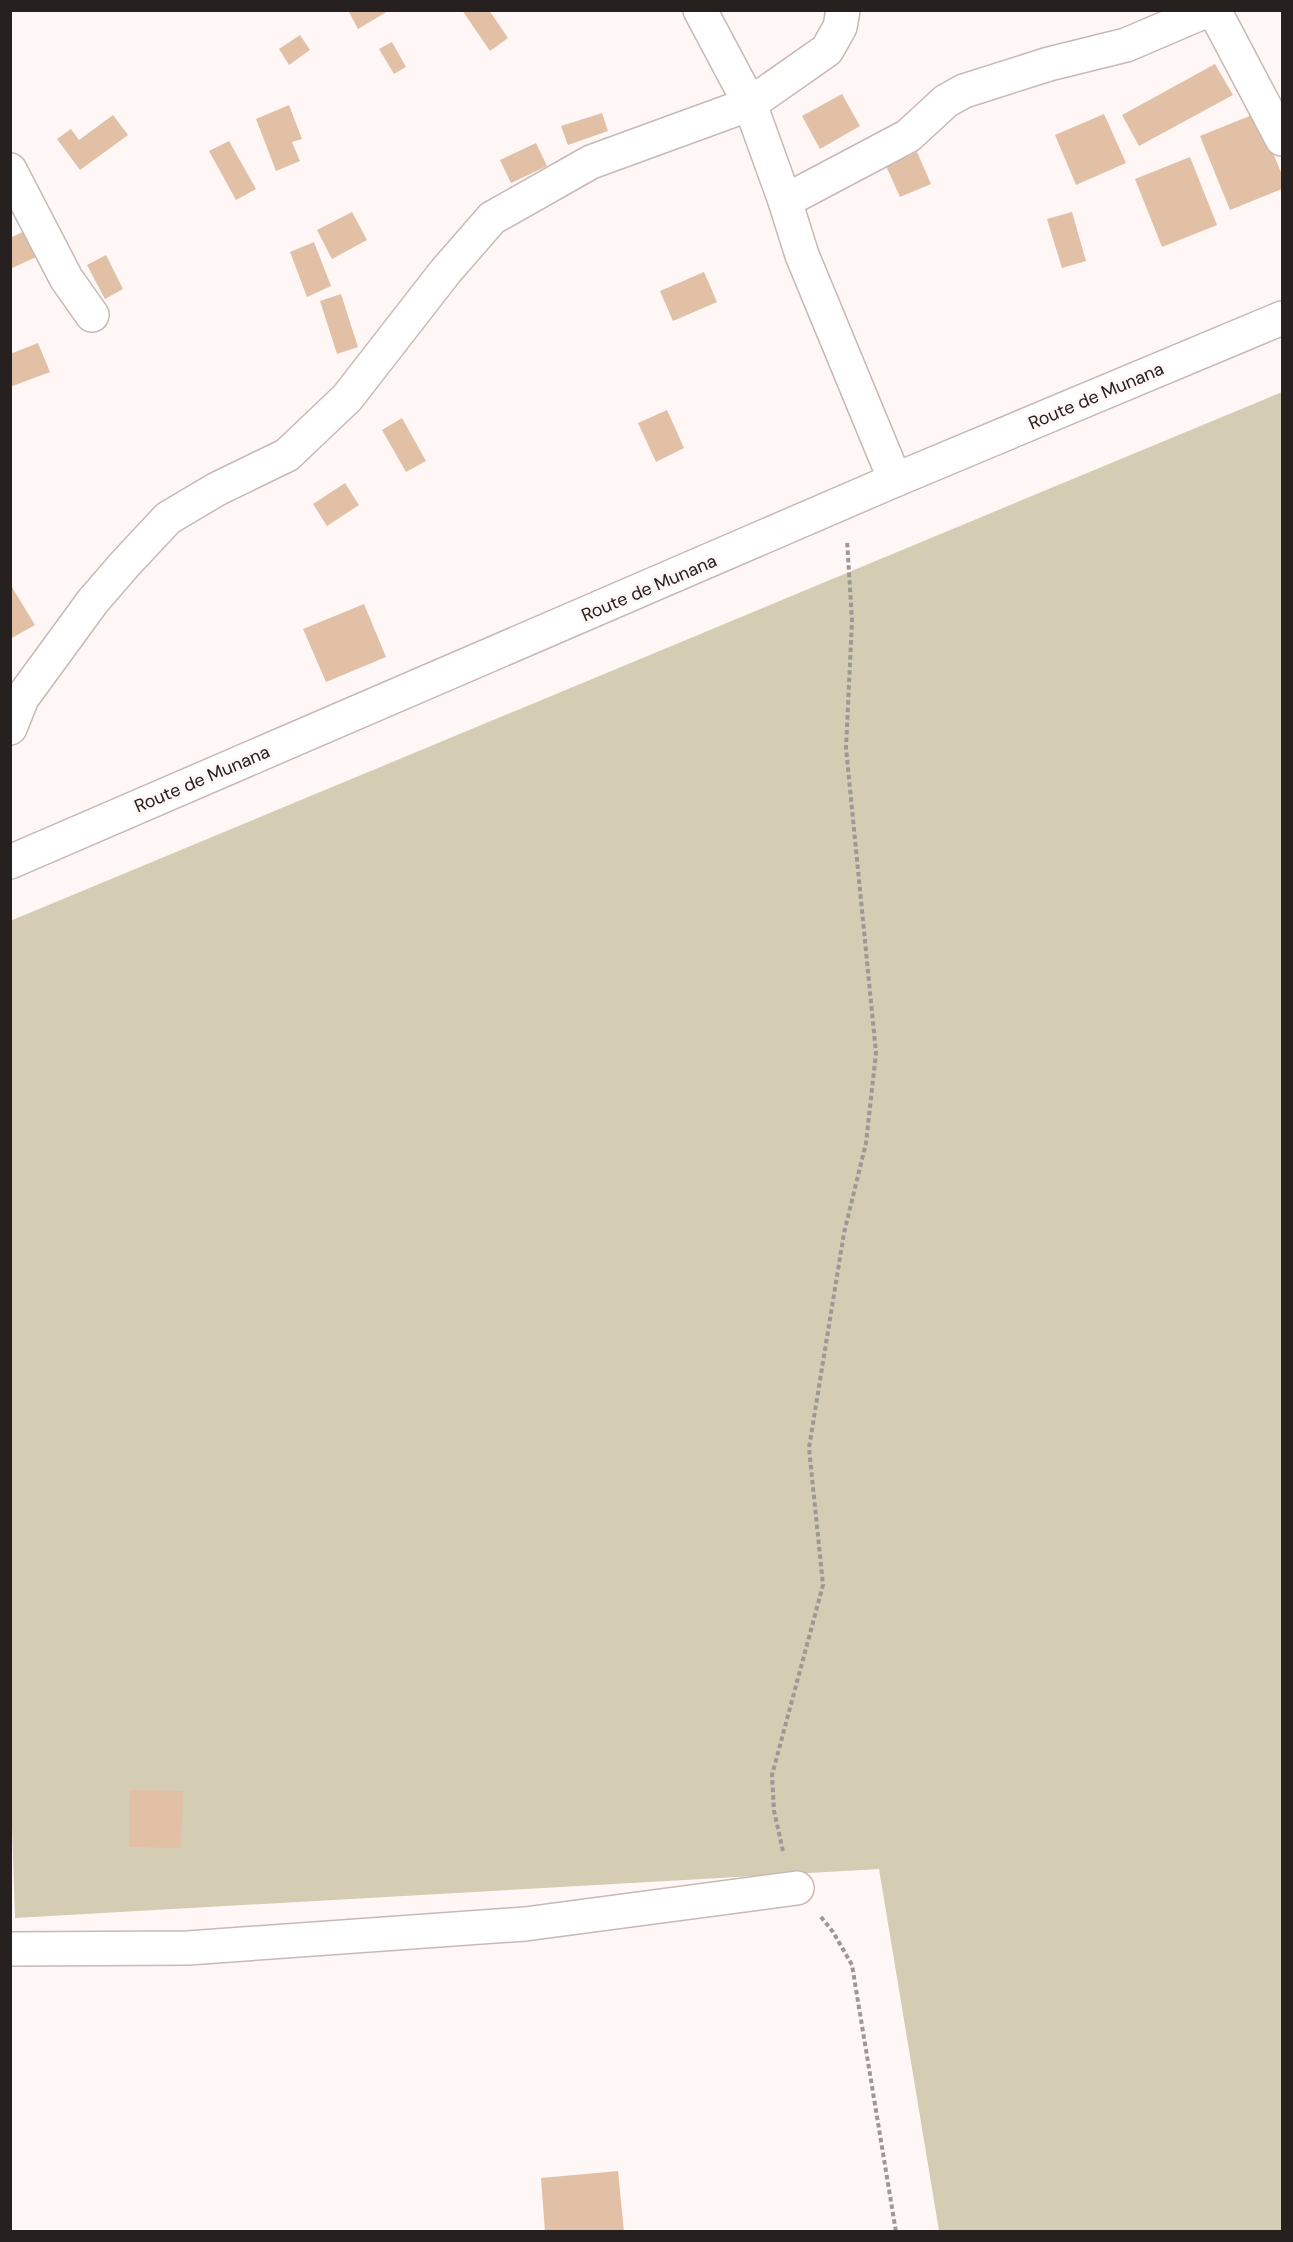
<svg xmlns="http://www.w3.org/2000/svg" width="1293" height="2242" font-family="'DM Sans',sans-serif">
<rect width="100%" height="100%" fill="#fef7f6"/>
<path fill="#d5cdb3" d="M1282,392V2231H939L879,1869L15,1918L10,1765V921Z"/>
<g fill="#e2c0a6">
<path d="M348,10H390L358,29Z"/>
<path d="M462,10H489L508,38L490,51Z"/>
<path d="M300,35L310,50L289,65L279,49Z"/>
<path d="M392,42L406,67L394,74L379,49Z"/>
<path d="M1215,64L1233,95L1139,146L1122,115Z"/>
<path d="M842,94L860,126L820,149L802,116Z"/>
<path d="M289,105L302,139L292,142L300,161L276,171L256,119Z"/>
<path d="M602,113L608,131L568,145L561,126Z"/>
<path d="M1257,113L1282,175V189L1230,210L1200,136Z"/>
<path d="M1104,114L1126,163L1076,185L1055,135Z"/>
<path d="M113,115L128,135L80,170L57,139L71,129L79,140Z"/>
<path d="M229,141L256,189L236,200L209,151Z"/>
<path d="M536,143L547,166L511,183L500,160Z"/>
<path d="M917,152L931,184L900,197L886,166Z"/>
<path d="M1190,157L1217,225L1162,247L1135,179Z"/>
<path d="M352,212L367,240L332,259L317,230Z"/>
<path d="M1072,212L1086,261L1062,268L1047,219Z"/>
<path d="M33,227L45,253L10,269V238Z"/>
<path d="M314,242L331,286L307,297L290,252Z"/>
<path d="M106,255L123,289L105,299L87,265Z"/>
<path d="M704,272L717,302L673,321L660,291Z"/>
<path d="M341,294L358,347L337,354L320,301Z"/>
<path d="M38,343L50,372L10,387V354Z"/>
<path d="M667,410L684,448L656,462L638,423Z"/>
<path d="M402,418L426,461L406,472L382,430Z"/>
<path d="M345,483L359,505L327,526L313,504Z"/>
<path d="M10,584L35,625L10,639Z"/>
<path d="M364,604L386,657L326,682L303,629Z"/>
<path d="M130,1790L183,1791L181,1848L129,1847Z"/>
<path d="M618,2171L624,2232H545L541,2178Z"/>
</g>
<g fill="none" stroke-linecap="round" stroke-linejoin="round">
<g stroke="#c8b8b6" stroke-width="36">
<g id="street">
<path d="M700,10L750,104L785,201L802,255L895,480"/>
<path d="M1214,10L1282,139"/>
<path d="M10,170L66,278L92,315"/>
<path d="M785,201L908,136L946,101L964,91L1049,64L1126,45L1208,10"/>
<path d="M10,728L22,698L93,601L125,564L168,518L217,489L287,455L347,398L445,272L492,218L591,162L750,104L827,50L840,27L843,10"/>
<path d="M10,1949L188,1948L525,1924L797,1888"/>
</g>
</g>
<g stroke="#c8b8b6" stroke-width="36">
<path id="secondary" d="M10,862L895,480L1282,318"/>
</g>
<g stroke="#9d9796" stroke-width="4" stroke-dasharray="4.5 3" stroke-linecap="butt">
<path d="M783,1851L774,1811L772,1775L823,1585L809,1448L844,1233L866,1143L876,1053L846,748L852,621L847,540"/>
<path d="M821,1917L833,1932L852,1965L896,2232"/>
</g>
<use href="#street" stroke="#fff" stroke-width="33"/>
<use href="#secondary" stroke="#fff" stroke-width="33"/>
</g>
<g text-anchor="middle" stroke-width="6" stroke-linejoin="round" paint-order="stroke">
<g font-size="18" fill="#26201f" stroke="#fef7f6">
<text transform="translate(1096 396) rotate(-23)" y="6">Route de Munana</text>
<text transform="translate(649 588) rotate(-23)" y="6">Route de Munana</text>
<text transform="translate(202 779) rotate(-23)" y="6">Route de Munana</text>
</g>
</g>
<rect width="1293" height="2242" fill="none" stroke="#26201f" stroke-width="24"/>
</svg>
